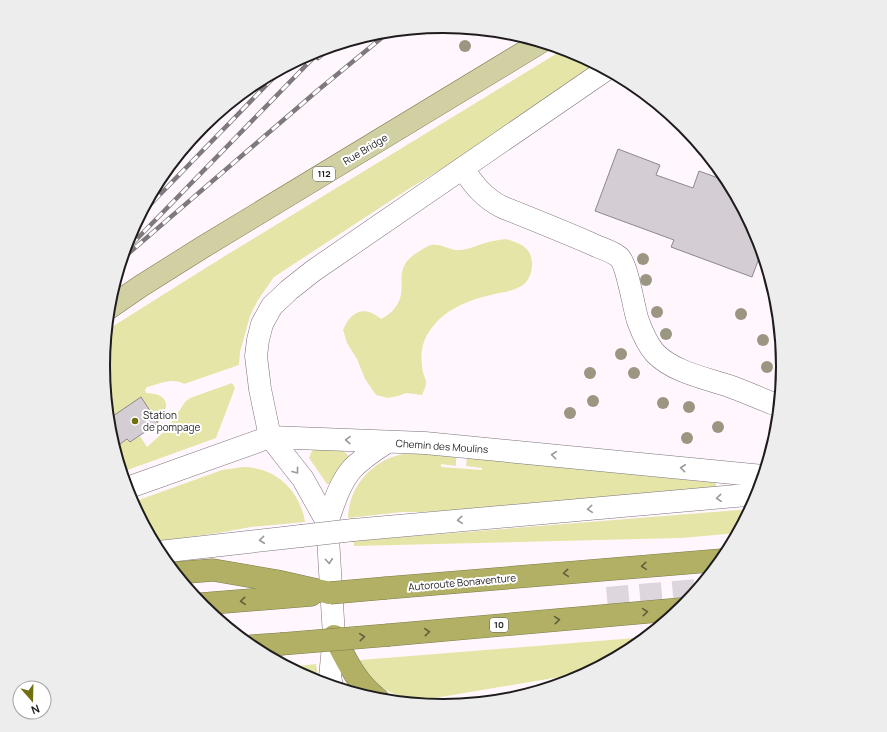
<svg xmlns="http://www.w3.org/2000/svg" width="887" height="732" font-family="Manrope,sans-serif">
<rect width="100%" height="100%" fill="#fff7fd"/>
<g fill="#e5e5a8">
<path d="M564,49L574,52L597,64L495,136L407,190L274,277L258,300L250,316L240,352L239,365L184,384C173,377 159,384 147,387L145,390L146,393C168,393 172,406 158,423L141,397L113,416L115,419L109,423L104,366L107,330L220,259Z"/>
<path d="M505,239C513,241 524,244 529,252C535,262 532,278 523,285C512,292 503,292 491,295C469,300 445,309 431,329C421,342 420,356 423,372C424,376 427,381 426,384C426,387 423,392 422,395L406,393L398,396L388,398L376,395L365,379L357,359L347,343L343,330C351,311 364,305 381,319C388,315 394,311 398,303C408,285 391,268 418,252C421,250 427,246 431,245C441,243 449,250 458,250C470,250 481,243 493,241C497,240 501,240 505,239Z"/>
<path d="M232,383L235,388L216,438L122,472L110,429L120,444L127,439L130,442L140,436L147,447L167,429L185,402L190,398Z"/>
<path d="M315,449L342,450L348,455V457L330,484H327L309,458L312,451Z"/>
<path d="M412,453L456,457V466L441,464V467L482,470V468L466,466L467,458L716,483V488L473,509L420,512H402L348,518C349,483 377,455 412,453Z"/>
<path d="M243,467C275,467 300,490 305,522L251,527L218,533L154,542L133,502L222,470Z"/>
<path d="M751,509L738,533L681,538L354,546V541Z"/>
<path d="M647,637L632,649L589,672L417,701C394,696 367,685 360,660Z"/>
<path d="M316,664L319,682L313,680L288,667Z"/>
</g>
<g fill="#d5cdd4" stroke="#8e878c">
<path d="M618,149L660,165L656,175L693,188L699,171L729,182L758,236L762,250L752,277L671,247L674,240L595,211Z"/>
<path d="M141,397L158,423L130,442L127,439L120,444L110,429L109,423L115,419L113,416Z"/>
</g>
<g fill="none" stroke-linecap="round" stroke-linejoin="round">
<path stroke="#ddd6dc" stroke-width="22" stroke-dasharray="22 11" stroke-linecap="butt" d="M607,598L697,590"/>
<g stroke="#7a7379" stroke-width="23">
<g id="minor">
<path d="M463,169C474,185 484,198 502,207C532,219 562,231 592,244C600,248 612,251 619,257C628,266 633,306 638,321C642,332 647,344 655,353C673,372 705,378 729,386C746,392 763,400 780,406"/>
<path d="M127,488L270,437L425,443L764,476"/>
<path d="M327,522C334,504 339,484 352,469C362,458 375,450 387,442"/>
<path d="M353,530L758,494"/>
<path d="M159,552L301,536"/>
<path d="M332,686L330,677L334,636L327,522L303,479L270,437L260,389L256,356L258,340L262,324L272,306L289,290L313,271L607,69"/>
</g>
</g>
<g stroke="#7e7c4c" stroke-width="23">
<path id="major" d="M109,308L141,286L203,247L541,42"/>
</g>
<g stroke="#7e7c4c" stroke-width="23">
<g id="highway">
<path d="M176,573L213,570L277,581L330,593"/>
<path d="M386,588L722,560"/>
<path d="M201,604L311,595"/>
<path d="M389,635L681,609"/>
<path d="M334,636C346,659 356,683 378,699"/>
<path d="M252,646L281,644"/>
</g>
</g>
<use href="#minor" stroke="#fff" stroke-width="22"/>
<use href="#major" stroke="#d0d0a3" stroke-width="22"/>
<use href="#highway" stroke="#b1b065" stroke-width="22"/>
<g stroke="#7e797d" stroke-width="4.5">
<g id="rail">
<path d="M318,58L332,46"/>
<path d="M141,214L283,68"/>
<path d="M131,245L321,50"/>
<path d="M122,259L317,91L390,31"/>
</g>
</g>
<use href="#rail" stroke="#fff" stroke-width="3" stroke-dasharray="9" stroke-linecap="butt"/>
<g stroke="#7a7379" stroke-width="23" stroke-linecap="butt">
<path id="minor-bridge" d="M301,536L353,530"/>
</g>
<g stroke="#7e7c4c" stroke-width="23" stroke-linecap="butt">
<g id="highway-bridge">
<path d="M330,593L386,588"/>
<path d="M281,644L389,635"/>
</g>
</g>
<use href="#minor-bridge" stroke="#fff" stroke-width="22"/>
<use href="#highway-bridge" stroke="#b1b065" stroke-width="22"/>
</g>
<g fill="#9b9682">
<circle cx="465" cy="46" r="6"/>
<circle cx="643" cy="259" r="6"/>
<circle cx="646" cy="280" r="6"/>
<circle cx="657" cy="312" r="6"/>
<circle cx="741" cy="314" r="6"/>
<circle cx="666" cy="334" r="6"/>
<circle cx="763" cy="340" r="6"/>
<circle cx="621" cy="354" r="6"/>
<circle cx="767" cy="367" r="6"/>
<circle cx="590" cy="373" r="6"/>
<circle cx="634" cy="373" r="6"/>
<circle cx="593" cy="401" r="6"/>
<circle cx="663" cy="403" r="6"/>
<circle cx="689" cy="407" r="6"/>
<circle cx="570" cy="413" r="6"/>
<circle cx="718" cy="427" r="6"/>
<circle cx="687" cy="438" r="6"/>
</g>
<defs><path id="oneway-chevron" d="M-2-3.5L2.5 0L-2 3.5" fill="none" stroke-width="1.6" stroke-linecap="round" stroke-linejoin="round"/></defs>
<g stroke="#9a999a">
<use href="#oneway-chevron" transform="translate(348 440) rotate(-178)"/>
<use href="#oneway-chevron" transform="translate(554 455) rotate(-175)"/>
<use href="#oneway-chevron" transform="translate(683 468) rotate(-174)"/>
<use href="#oneway-chevron" transform="translate(296 471) rotate(52)"/>
<use href="#oneway-chevron" transform="translate(719 498) rotate(175)"/>
<use href="#oneway-chevron" transform="translate(590 509) rotate(175)"/>
<use href="#oneway-chevron" transform="translate(460 520) rotate(175)"/>
<use href="#oneway-chevron" transform="translate(262 540) rotate(174)"/>
<use href="#oneway-chevron" transform="translate(329 561) rotate(86)"/>
</g>
<g stroke="#615f3e">
<use href="#oneway-chevron" transform="translate(644 566) rotate(175)"/>
<use href="#oneway-chevron" transform="translate(566 573) rotate(175)"/>
<use href="#oneway-chevron" transform="translate(243 601) rotate(175)"/>
<use href="#oneway-chevron" transform="translate(645 612) rotate(-5)"/>
<use href="#oneway-chevron" transform="translate(557 620) rotate(-5)"/>
<use href="#oneway-chevron" transform="translate(427 632) rotate(-5)"/>
<use href="#oneway-chevron" transform="translate(362 637) rotate(-5)"/>
</g>
<circle fill="#716e0d" stroke="#fff" stroke-width="1.5" cx="135" cy="421" r="4"/>
<g text-anchor="middle" stroke-width="4" stroke-linejoin="round" paint-order="stroke">
<g fill="#fff" stroke="#626062" stroke-width="1">
<rect x="313" y="167" width="22" height="14" rx="3"/>
<rect x="490" y="618" width="18" height="14" rx="3"/>
</g>
<g font-size="9" font-weight="bold" fill="#1f1c1e">
<text x="324" y="177">112</text>
<text x="499" y="628">10</text>
</g>
<g font-size="10" fill="#1f1c1e" stroke="#fff">
<text transform="translate(365 149) rotate(-31)" y="4">Rue Bridge</text>
<text transform="translate(442 446) rotate(4)" y="4">Chemin des Moulins</text>
<text transform="translate(462 582) rotate(-5)" y="4">Autoroute Bonaventure</text>
</g>
<g font-size="10" fill="#1f1c1e" stroke="#fff" text-anchor="start">
<text x="143" y="419">Station<tspan x="143" dy="12">de pompage</tspan></text>
</g>
</g>
<path d="M0 0H887V732H0ZM110 366a333 333 0 1 1 666 0a333 333 0 1 1-666 0Z" fill="#ededed" fill-rule="evenodd"/>
<path fill="none" stroke="#1f1c1e" stroke-width="2" d="M110 366a333 333 0 1 1 666 0a333 333 0 1 1-666 0Z"/>
<g transform="translate(32 700) rotate(160)"><circle r="19" fill="#ffffff" stroke="#a5a4a5"/>
<path d="M0-3L7 15L0 10L-7 15Z" fill="#716e0d"/>
<text y="-6" font-size="11" font-weight="bold" text-anchor="middle" fill="#1f1c1e">N</text>
</g>
</svg>
